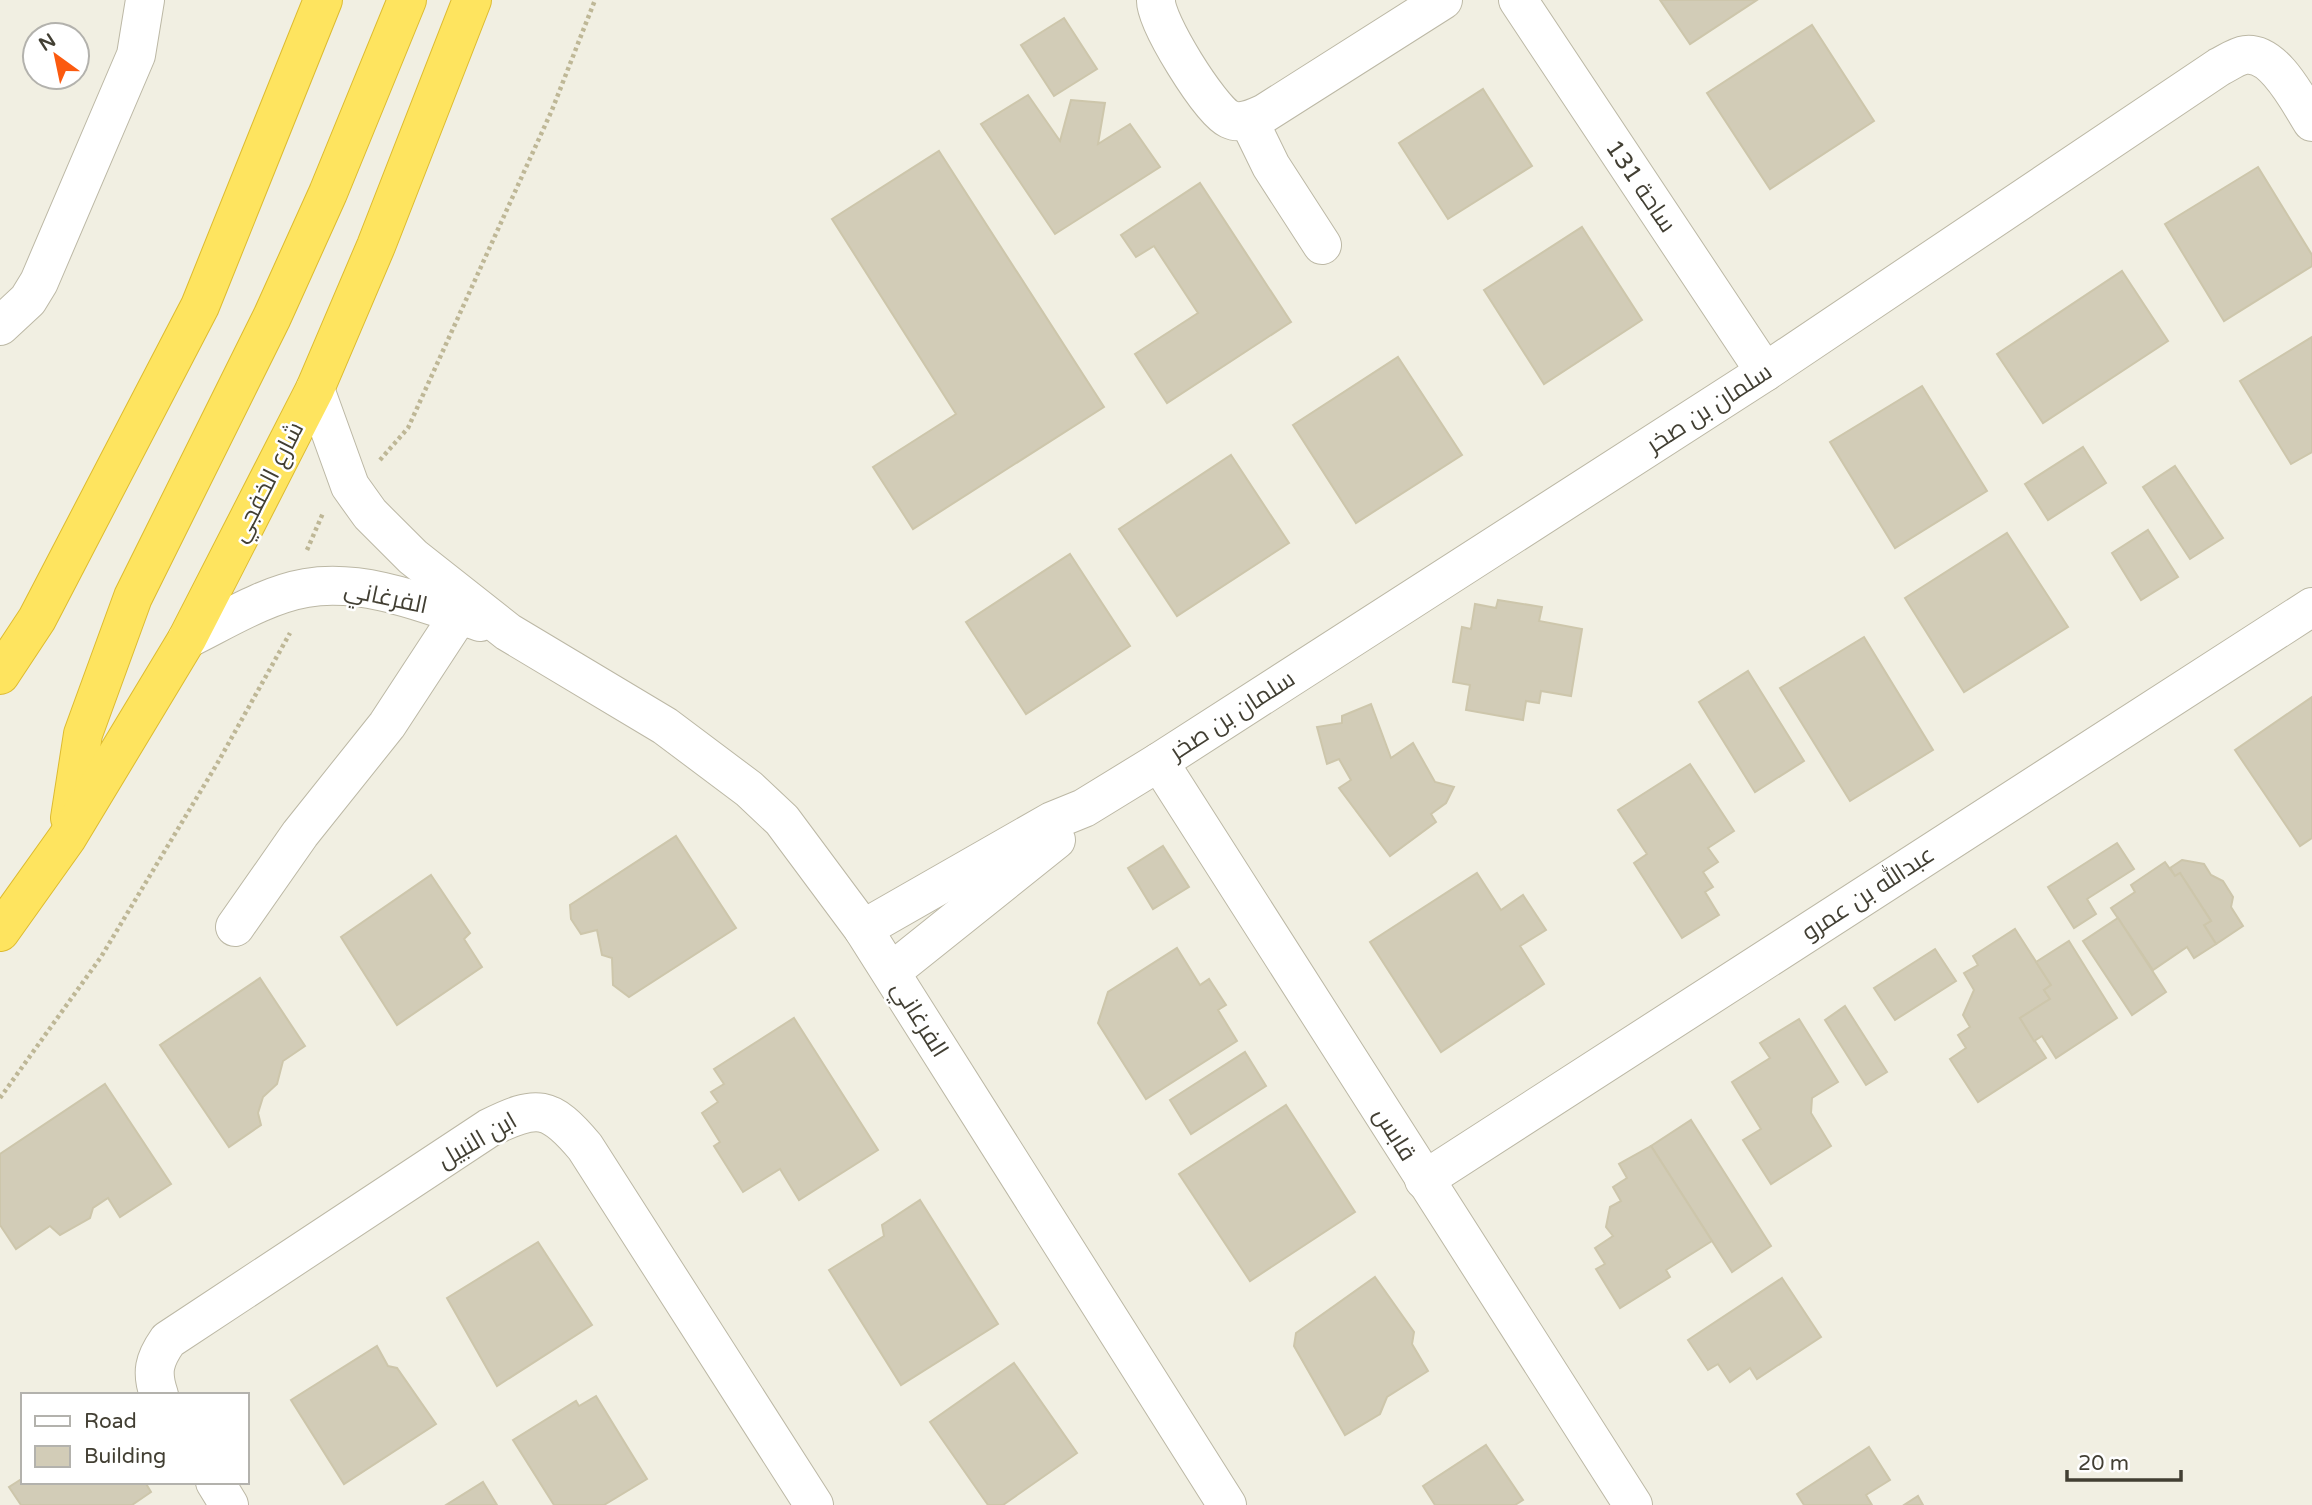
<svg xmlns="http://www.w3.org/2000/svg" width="2312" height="1505" font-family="'Varela Round',Cairo,sans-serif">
<rect width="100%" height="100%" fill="#f1efe2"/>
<g fill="#d2ccb7" stroke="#cdc6ab" stroke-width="2">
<path d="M1660,0H1757L1690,44Z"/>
<path d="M1064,18L1097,69L1054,96L1021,45Z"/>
<path d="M1812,25L1874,121L1770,189L1707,93Z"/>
<path d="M1483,89L1532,166L1448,219L1399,143Z"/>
<path d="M1028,95L1060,141L1071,100L1105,103L1098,144L1130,124L1160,167L1055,234L981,124Z"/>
<path d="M939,151L1104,407L913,529L873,467L956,414L832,219Z"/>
<path d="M2258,167L2312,255V266L2224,321L2165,224Z"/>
<path d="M1200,183L1291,322L1167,403L1135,354L1198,313L1154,246L1136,257L1121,235Z"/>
<path d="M1582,227L1642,320L1544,384L1484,290Z"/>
<path d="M2122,271L2168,341L2043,423L1997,354Z"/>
<path d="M2312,337V452L2291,464L2240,381Z"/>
<path d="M1398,357L1462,455L1356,523L1293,425Z"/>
<path d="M1922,386L1987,491L1895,548L1830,442Z"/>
<path d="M2083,447L2106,483L2048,520L2025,484Z"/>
<path d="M1231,455L1289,543L1177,616L1119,529Z"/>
<path d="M2175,466L2223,538L2190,559L2143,487Z"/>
<path d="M2148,530L2178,577L2141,600L2112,553Z"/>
<path d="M2007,533L2068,627L1964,692L1905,598Z"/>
<path d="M1070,554L1130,646L1026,714L966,622Z"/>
<path d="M1498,600L1542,607L1539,621L1582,629L1571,696L1541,691L1539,703L1526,701L1523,720L1466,710L1470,685L1453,682L1462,627L1471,629L1475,604L1496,608Z"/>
<path d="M1864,637L1933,750L1850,801L1780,688Z"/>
<path d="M1748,671L1804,761L1755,792L1699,702Z"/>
<path d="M2312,697V838L2300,846L2235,750Z"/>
<path d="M1371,704L1391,758L1413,743L1435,782L1454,787L1446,803L1431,814L1436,822L1390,856L1339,788L1351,780L1339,759L1327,764L1317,727L1342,723V716Z"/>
<path d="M1690,764L1734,831L1708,848L1718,862L1703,872L1713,887L1705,892L1719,915L1682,938L1634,863L1647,854L1618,810Z"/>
<path d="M676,836L736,928L629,997L613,985L612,958L602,955L597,930L581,934L571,919L570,905Z"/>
<path d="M2117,843L2134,869L2087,899L2096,914L2074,928L2048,887Z"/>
<path d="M1163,846L1189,887L1153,909L1128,868Z"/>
<path d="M2182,860L2204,864L2211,875L2223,881L2233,897L2231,907L2243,926L2216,944L2204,925L2211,921L2180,873L2175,876L2170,868Z"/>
<path d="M2165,862L2175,876L2180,873L2211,921L2204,925L2216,944L2194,958L2187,947L2153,970L2111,908L2135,892L2131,885Z"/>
<path d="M1477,873L1501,910L1523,895L1546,930L1520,946L1544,984L1441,1052L1370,942Z"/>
<path d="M431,875L470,933L464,939L482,967L397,1025L341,937Z"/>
<path d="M2118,918L2166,992L2132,1015L2083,941Z"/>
<path d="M2015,929L2051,985L2044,990L2050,999L2020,1018L2046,1058L1978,1102L1950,1059L1966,1048L1958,1035L1970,1027L1963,1015L1974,990L1964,973L1978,965L1973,956Z"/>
<path d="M2069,941L2117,1018L2056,1058L2042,1036L2034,1041L2020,1018L2050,999L2044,990L2051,985L2036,962Z"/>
<path d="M1177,948L1200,985L1209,979L1226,1005L1218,1010L1237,1041L1146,1099L1098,1023L1108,992Z"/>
<path d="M1935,949L1956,981L1895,1020L1874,988Z"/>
<path d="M260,978L305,1046L283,1061L277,1084L263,1097L258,1113L261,1125L229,1147L160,1045Z"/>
<path d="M1845,1006L1887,1072L1866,1085L1825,1020Z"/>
<path d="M794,1018L878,1150L799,1200L780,1169L743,1192L714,1146L720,1142L702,1113L718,1102L711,1092L724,1084L714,1069Z"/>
<path d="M1799,1019L1838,1082L1812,1098L1811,1113L1831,1146L1771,1184L1743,1140L1761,1129L1732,1082L1770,1058L1760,1043Z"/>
<path d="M1245,1052L1266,1086L1191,1134L1170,1100Z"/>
<path d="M105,1084L171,1184L120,1217L108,1198L93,1208L90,1218L60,1235L50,1226L16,1249L0,1225V1154Z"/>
<path d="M1286,1105L1355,1212L1250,1281L1179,1174Z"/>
<path d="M1691,1120L1771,1246L1732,1272L1651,1146Z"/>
<path d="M1651,1146L1712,1241L1666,1270L1670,1277L1620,1308L1596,1269L1605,1264L1595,1248L1613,1236L1606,1227L1610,1207L1621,1201L1613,1187L1627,1178L1619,1164Z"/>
<path d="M920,1200L998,1324L901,1385L829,1270L884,1236L882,1225Z"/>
<path d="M538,1242L592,1325L497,1386L447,1298Z"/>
<path d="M1375,1277L1414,1332L1412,1344L1428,1371L1387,1397L1380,1414L1345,1435L1294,1346L1296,1333Z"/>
<path d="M1782,1278L1821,1337L1757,1379L1750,1368L1730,1382L1718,1364L1708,1370L1688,1340Z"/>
<path d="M377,1346L388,1366L397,1368L436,1424L344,1484L291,1400Z"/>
<path d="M1014,1363L1077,1453L1003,1505H988L930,1422Z"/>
<path d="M596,1396L647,1479L604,1505H554L513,1440L576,1401L579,1406Z"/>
<path d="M1486,1445L1523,1500L1515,1505H1435L1423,1486Z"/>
<path d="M1869,1447L1890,1480L1866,1495L1872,1505H1804L1797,1494Z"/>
<path d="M23,1478V1482H145L151,1492L132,1505H21L9,1487Z"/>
<path d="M483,1482L497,1505H446Z"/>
<path d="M1918,1496L1923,1505H1904Z"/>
</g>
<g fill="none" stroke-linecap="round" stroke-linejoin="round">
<g stroke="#bcb8a5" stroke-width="40">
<g id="minor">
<path d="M1156,0C1154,20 1210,110 1229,119C1241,125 1254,118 1265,113L1443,0"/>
<path d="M1518,0L1765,372"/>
<path d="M1249,121L1271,166L1322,245"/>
<path d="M0,326L28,300L39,282L136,55L145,0"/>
<path d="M315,389L350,486L370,514L413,557L508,632L665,726L749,789L782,820L863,929L1227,1505"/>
<path d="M187,639C224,621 265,595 306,588C364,578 426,604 480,622"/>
<path d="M1159,762L1633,1505"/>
<path d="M235,927L300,834L387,725L459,615"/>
<path d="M863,929L1052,821L1084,808L1159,762L1765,372L2219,67C2227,63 2237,56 2245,55C2275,51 2299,102 2312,122"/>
<path d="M891,972L1056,840"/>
<path d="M1424,1180L2312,607"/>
<path d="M159,1395C151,1372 154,1360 168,1340L489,1128C537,1104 550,1105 585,1147L814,1505"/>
<path d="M215,1482L229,1505"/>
</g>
</g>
<g stroke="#ddbb30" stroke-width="40">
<g id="highway">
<path d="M0,675L37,619L200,306L323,0"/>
<path d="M70,818L83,734L133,597L272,317L328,193L407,0"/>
<path d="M0,932L67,838L187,639L315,389L376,246L472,0"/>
</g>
</g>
<g stroke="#beb796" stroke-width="4.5" stroke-dasharray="3.5 3.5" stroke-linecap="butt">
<path d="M380,460L408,428L552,110L595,0"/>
<path d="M307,550L323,513"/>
<path d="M0,1098L101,957L217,764L290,633"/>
</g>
<use href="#minor" stroke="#fff" stroke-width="38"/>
<use href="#highway" stroke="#fee45f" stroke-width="38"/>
</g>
<g text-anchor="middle" stroke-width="5" stroke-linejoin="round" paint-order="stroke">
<g font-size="24" fill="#423f33" stroke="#fff">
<text transform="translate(1641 186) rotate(56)" y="8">ساحة 131</text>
<text transform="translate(1709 408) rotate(-33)" y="8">سلمان بن صخر</text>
<text transform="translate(267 482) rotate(-63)" y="8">شارع الخفجي</text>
<text transform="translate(386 597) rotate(12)" y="8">الفرغاني</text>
<text transform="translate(1232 715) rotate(-33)" y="8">سلمان بن صخر</text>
<text transform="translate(1868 893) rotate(-33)" y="8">عبدالله بن عمرو</text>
<text transform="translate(920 1019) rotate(58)" y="8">الفرغاني</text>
<text transform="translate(1395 1134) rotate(58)" y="8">قابس</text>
<text transform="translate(477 1140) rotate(-30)" y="8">ابن النبيل</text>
</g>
</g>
<rect x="21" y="1393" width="228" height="91" fill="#ffffff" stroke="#b3b2ad" stroke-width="2"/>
<rect x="35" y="1416" width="35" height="10" fill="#ffffff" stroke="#b3b2ad" stroke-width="2"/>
<text x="84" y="1428" font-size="21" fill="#423f33">Road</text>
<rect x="35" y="1446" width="35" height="21" fill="#d2ccb7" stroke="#b3b2ad" stroke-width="2"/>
<text x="84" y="1463" font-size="21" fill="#423f33">Building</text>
<g transform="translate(56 56) rotate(327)"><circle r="33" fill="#ffffff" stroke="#b3b2ad" stroke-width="2"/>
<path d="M0-5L12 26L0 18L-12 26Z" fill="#fb5a0f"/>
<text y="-10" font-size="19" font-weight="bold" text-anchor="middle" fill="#423f33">N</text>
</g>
<path d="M2067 1470v10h114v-10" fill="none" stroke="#423f33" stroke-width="3.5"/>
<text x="2078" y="1470" font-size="21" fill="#423f33" stroke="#ffffff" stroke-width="5" paint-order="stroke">20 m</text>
</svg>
